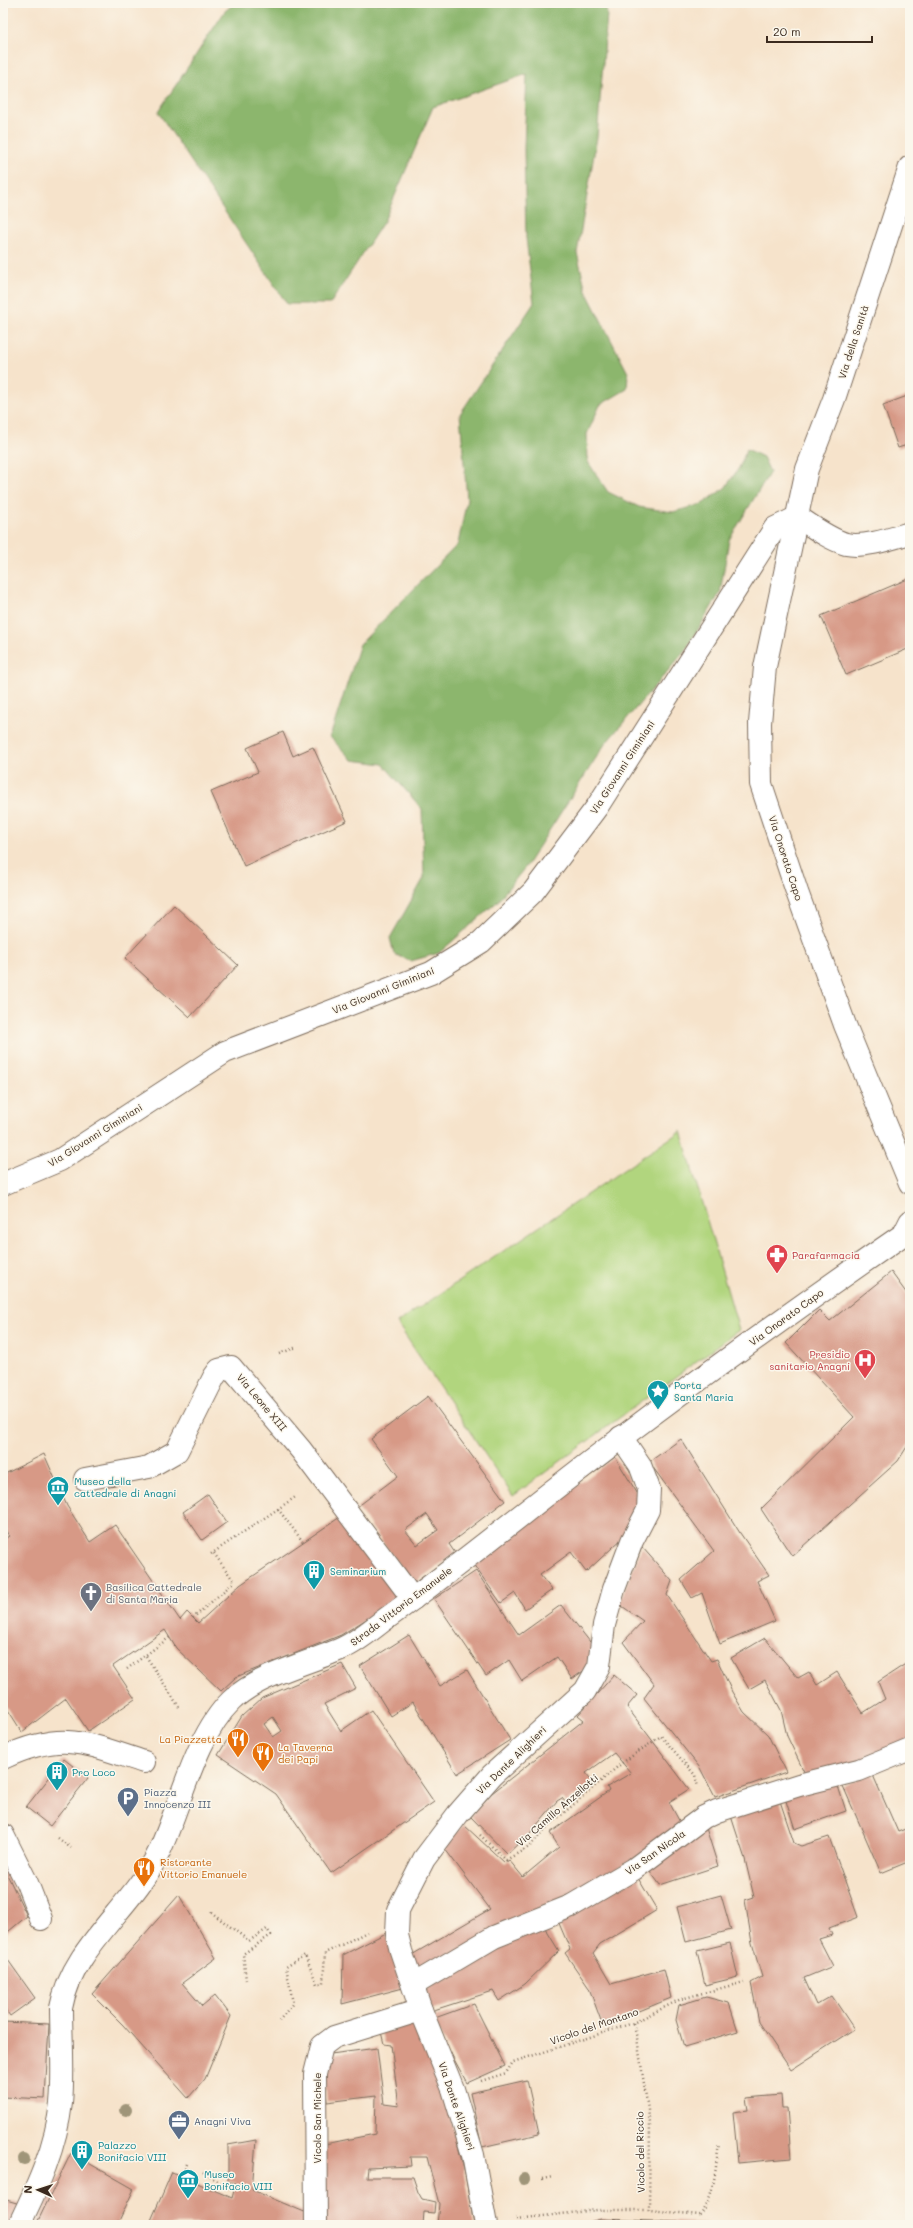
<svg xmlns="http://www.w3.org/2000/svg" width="913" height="2228" font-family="Mali,sans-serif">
<rect width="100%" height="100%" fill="#fbf7ec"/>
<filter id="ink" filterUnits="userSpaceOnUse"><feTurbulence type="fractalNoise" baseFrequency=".025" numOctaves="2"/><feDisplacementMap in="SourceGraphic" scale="8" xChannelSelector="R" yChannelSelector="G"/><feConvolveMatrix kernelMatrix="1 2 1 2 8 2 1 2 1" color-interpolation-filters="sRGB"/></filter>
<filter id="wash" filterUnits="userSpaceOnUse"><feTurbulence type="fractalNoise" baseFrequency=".012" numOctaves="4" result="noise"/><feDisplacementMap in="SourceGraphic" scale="16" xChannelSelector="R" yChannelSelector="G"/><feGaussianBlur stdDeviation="0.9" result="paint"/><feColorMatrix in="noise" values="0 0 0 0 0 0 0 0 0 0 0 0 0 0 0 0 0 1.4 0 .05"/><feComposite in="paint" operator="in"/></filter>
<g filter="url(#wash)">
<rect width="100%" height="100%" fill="#f6e3cb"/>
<path fill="#b1d57e" stroke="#76804e" d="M681,1131L739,1330L513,1496L397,1323Z"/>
<path fill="#8cb66d" stroke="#647046" d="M235,3H605L607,14L597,137L577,253L586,291L628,373L627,389L600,405L587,434L588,462L608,492L639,507L673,512L702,504L725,488L739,468L747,449L763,457L770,472L729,540L720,593L685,651L605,744L527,865L497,902L439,953L411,961L394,954L390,938L424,878L422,809L383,764L352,760L330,737L360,644L458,544L467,499L460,414L534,303L526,238L524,148L527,74L433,107L384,221L330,304H287L158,112L225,11Z"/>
<g id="blocks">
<g fill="#d79986" fill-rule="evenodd">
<path d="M910,395V444L898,448L883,405Z"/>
<path d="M910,578V648L846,675L821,616Z"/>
<path d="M283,732L293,756L313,747L347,821L244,866L211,792L258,772L247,748Z"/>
<path d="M174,905L238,965L190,1017L125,958Z"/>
<path d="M891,1272L910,1298V1442L898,1461L792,1556L761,1509L854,1417L786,1343L819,1310L830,1321Z"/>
<path d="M428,1396L505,1501L449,1544L455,1553L413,1584L357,1507L398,1476L371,1439ZM427,1514L438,1530L417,1545L405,1530Z"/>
<path d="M681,1439L740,1533L769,1575L757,1581L775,1621L720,1644L702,1593L692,1598L681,1580L714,1551L649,1462Z"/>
<path d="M44,1454L67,1506L90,1542L115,1525L180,1620L187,1612L198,1623L240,1585L340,1517L400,1598L341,1635L236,1677L221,1691L176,1648L165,1630L113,1666L135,1699L88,1731L66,1698L22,1732L3,1702V1540L9,1536L3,1526V1475Z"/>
<path d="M615,1457L642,1501L626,1535L586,1572L571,1552L540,1575L552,1590L525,1609L515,1593L501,1603L473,1564Z"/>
<path d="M208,1494L227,1522L202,1540L183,1512Z"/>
<path d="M642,1547L672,1581L667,1595L711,1661L717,1659L732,1692L744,1712L768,1735L786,1772L715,1797L700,1768L644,1698L654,1684L623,1642L643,1621L619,1604Z"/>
<path d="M476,1571L519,1635L561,1605L594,1647L586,1669L572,1679L557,1657L522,1681L509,1660L486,1676L434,1599Z"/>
<path d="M409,1635L440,1686L467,1670L510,1740L457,1774L413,1702L391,1716L360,1666Z"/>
<path d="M765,1638L798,1678L809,1672L817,1685L837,1672L863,1713L885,1699L878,1682L910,1661V1741L856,1764L806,1776L787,1736L781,1710L765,1680L749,1689L731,1658Z"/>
<path d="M342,1664L356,1688L324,1704L341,1731L371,1710L434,1802L331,1873L276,1794L218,1755L242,1716L262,1698ZM273,1717L282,1731L273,1737L264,1724Z"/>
<path d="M614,1675L637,1695L627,1707L689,1789L669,1802L682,1826L635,1859L421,1974L410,1956L490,1909L442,1845L464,1825L505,1863L509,1860L523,1877L559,1847L550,1833L609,1791L607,1787L631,1773L614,1753L586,1773L593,1782L566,1803L562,1798L557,1801L530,1833L507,1854L470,1816L492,1793L584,1720L578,1715Z"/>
<path d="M64,1759L88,1778L50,1826L26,1807Z"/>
<path d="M872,1773L898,1832L910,1827V1861L881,1873L843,1786Z"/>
<path d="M836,1780L846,1811L795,1829L785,1798Z"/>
<path d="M779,1798L794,1843L801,1846L829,1837L858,1917L829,1928L832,1935L819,1939L833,1966L804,1978L816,2005L832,1996L854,2029L791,2070L759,2022L751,1983L762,1977L752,1943L745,1900L754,1897L745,1859L730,1813Z"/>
<path d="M706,1828L718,1866L660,1885L647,1867Z"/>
<path d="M3,1866L27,1916L3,1936Z"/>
<path d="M635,1873L657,1910L600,1944L593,1953L611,1984L664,1969L671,1998L603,2026L589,1988L565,1953L570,1949L558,1921Z"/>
<path d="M179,1895L216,1958L182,1983L202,2006L215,1995L231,2016L205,2079L188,2098L123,2025L92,1994Z"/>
<path d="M721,1895L731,1930L686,1942L677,1907Z"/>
<path d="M545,1928L559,1951L525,1984L499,2001L493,1991L431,2011L421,1983L498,1941Z"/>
<path d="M386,1933L403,1988L342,2004L343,1955Z"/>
<path d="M730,1943L738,1977L705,1985L697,1951Z"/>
<path d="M3,1953L35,1998L10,2016L3,2006Z"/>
<path d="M706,1997L729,2003L738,2031L684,2047L676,2020L679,2005Z"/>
<path d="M474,2004L505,2066L467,2083L432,2019Z"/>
<path d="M415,2021L446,2097L465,2174L474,2225H437L439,2204L427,2157H410L411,2166L368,2168L367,2177H413L418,2192L422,2199L435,2202L434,2213L424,2212L423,2225H323L325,2144L375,2134L376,2096L327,2102L323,2055L377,2048L384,2104L399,2106L391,2045L384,2044L381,2032Z"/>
<path d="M3,2022L49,2024L45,2099L3,2097Z"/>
<path d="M527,2080L539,2134L482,2147L470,2093Z"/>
<path d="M781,2095L782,2108H787L791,2158L738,2163L733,2112L748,2110L746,2098Z"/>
<path d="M256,2140L252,2190L314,2216L311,2225H149L172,2172L232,2198L236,2183L228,2182V2145Z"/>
<path d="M71,2153L134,2189L117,2225H36Z"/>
<path d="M3,2199L20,2204L10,2225H3Z"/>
<path d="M601,2219L705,2223V2225H577Z"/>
</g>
</g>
</g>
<g filter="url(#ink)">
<use href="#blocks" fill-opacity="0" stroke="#7c6b5b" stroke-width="1"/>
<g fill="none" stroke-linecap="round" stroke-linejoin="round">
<g stroke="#7c6b5b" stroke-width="24">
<g id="minor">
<path d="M910,167L834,399L807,469L765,667L760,723L761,784L797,892L845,1025L910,1183"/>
<path d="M798,517C813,527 829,539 846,544C865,548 893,538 910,533"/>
<path d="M3,1184L60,1160L225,1052L431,973L481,942L533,892L597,807L775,528L798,517"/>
<path d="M85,1479L149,1467L177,1451L214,1377L219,1370L231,1367L301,1450L413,1599"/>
<path d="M3,1758C63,1730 85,1743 144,1762"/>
<path d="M3,1835L27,1883L41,1919"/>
<path d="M413,1985L494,1937L571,1906L634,1869L704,1817L717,1811L799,1785L859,1770L910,1749"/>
<path d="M19,2225C38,2186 56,2147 61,2103C64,2072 61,2039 61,2008C72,1947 132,1908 158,1854C180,1808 195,1736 231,1701C257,1675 310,1663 343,1648C359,1641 373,1628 387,1618C467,1560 542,1497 621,1438C714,1368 808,1300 904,1234L910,1222"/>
<path d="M316,2225L315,2074L322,2046L334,2037L421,2010"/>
<path d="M486,2225L473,2155L453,2089L421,2010L401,1951L397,1935L398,1910L424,1859L458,1814L492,1775L585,1691L599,1666L604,1625L614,1589L632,1541L648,1510L649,1489L640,1465L621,1437"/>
</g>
</g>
<g stroke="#7c6b5b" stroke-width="2.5" stroke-dasharray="1 3" stroke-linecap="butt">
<path d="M279,1354L297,1347"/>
<path d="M278,1509L304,1543"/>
<path d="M211,1554L297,1496"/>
<path d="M193,1618L233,1583V1580L213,1552"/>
<path d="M146,1656L179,1707"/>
<path d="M127,1669L170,1637"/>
<path d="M480,1835L506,1860L529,1847L546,1828L622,1763L661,1736L695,1775L698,1787"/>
<path d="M58,1838L71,1848"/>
<path d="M211,1912L249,1941L267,1929L271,1935L243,1954L246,1980"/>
<path d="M279,2021L293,2003L286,1967L305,1955L317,1984L323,1983L325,1953L367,1932"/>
<path d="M633,2023L637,2038L650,2123L649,2210"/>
<path d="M481,2081L506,2073L513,2062L633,2023L681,1999L744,1982"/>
<path d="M203,2172L234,2191"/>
<path d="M182,2176L187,2164"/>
<path d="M542,2179L553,2177"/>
<path d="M516,2219L597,2210H649L700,2215C715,2199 715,2167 719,2145"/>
</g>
<use href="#minor" stroke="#fff" stroke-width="22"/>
</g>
<g fill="#9f9579">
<circle cx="126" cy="2110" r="6"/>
<circle cx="24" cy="2159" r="6"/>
<circle cx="524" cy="2179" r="6"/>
</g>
</g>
<defs>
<g id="pharmacy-pin" transform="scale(1.15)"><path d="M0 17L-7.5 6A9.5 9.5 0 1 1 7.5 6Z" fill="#e0444e" stroke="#fbf7ec"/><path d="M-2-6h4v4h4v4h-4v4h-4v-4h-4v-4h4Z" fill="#fff"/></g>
<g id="hospital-pin" transform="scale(1.15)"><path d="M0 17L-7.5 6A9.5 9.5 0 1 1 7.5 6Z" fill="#e0444e" stroke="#fbf7ec"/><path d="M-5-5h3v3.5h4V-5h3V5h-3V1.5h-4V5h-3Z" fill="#fff"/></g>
<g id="sight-pin" transform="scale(1.15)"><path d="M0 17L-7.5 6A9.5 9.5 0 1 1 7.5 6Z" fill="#0f9aa8" stroke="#fbf7ec"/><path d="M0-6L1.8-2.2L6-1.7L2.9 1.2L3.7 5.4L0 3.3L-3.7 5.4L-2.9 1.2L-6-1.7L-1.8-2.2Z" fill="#fff"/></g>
<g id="museum-pin" transform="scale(1.15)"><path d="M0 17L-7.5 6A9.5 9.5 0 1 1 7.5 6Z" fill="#0f9aa8" stroke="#fbf7ec"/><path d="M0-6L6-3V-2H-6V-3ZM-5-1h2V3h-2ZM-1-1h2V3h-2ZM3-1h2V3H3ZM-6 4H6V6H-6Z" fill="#fff"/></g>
<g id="building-pin" transform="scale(1.15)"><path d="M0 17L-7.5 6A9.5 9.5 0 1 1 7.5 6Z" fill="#0f9aa8" stroke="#fbf7ec"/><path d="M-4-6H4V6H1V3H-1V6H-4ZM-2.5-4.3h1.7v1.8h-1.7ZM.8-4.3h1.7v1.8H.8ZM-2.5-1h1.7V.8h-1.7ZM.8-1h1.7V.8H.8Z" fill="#fff"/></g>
<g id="church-pin" transform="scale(1.15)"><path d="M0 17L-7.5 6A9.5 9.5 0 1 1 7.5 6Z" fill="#6b7280" stroke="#fbf7ec"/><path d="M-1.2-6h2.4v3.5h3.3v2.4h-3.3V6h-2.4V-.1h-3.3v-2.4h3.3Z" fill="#fff"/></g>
<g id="restaurant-pin" transform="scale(1.15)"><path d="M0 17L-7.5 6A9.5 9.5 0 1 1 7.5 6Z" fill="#e8710a" stroke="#fbf7ec"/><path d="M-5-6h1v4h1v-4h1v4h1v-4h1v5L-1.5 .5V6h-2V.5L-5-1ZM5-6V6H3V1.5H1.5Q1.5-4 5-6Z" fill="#fff"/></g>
<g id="parking-pin" transform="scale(1.15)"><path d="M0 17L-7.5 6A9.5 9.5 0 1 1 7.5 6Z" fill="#5c6f8a" stroke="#fbf7ec"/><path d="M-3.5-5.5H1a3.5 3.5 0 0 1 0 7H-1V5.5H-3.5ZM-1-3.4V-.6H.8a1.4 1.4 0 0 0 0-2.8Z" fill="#fff"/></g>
<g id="office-pin" transform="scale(1.15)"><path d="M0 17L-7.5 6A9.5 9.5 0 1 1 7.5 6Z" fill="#5c6f8a" stroke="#fbf7ec"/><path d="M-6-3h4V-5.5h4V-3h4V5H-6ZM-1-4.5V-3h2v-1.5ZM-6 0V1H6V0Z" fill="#fff"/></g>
</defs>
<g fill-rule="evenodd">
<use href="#pharmacy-pin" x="777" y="1255"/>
<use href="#hospital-pin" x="865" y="1360"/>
<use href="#sight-pin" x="658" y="1391"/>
<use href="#museum-pin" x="58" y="1487"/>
<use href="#building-pin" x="314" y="1571"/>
<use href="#church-pin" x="91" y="1593"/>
<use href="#restaurant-pin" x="238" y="1739"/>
<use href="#restaurant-pin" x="263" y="1753"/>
<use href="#building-pin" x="57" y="1772"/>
<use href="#parking-pin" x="128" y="1798"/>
<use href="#restaurant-pin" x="144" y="1868"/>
<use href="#office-pin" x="179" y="2121"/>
<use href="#building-pin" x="82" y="2151"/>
<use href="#museum-pin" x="188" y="2180"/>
</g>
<g text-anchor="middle" stroke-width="3" stroke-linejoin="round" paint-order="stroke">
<g font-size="10" fill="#3b2a1e" stroke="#fbf7ec">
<text transform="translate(853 342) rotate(-72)" y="4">Via della Sanità</text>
<text transform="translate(622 767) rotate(-57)" y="4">Via Giovanni Giminiani</text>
<text transform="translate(786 858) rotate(72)" y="4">Via Onorato Capo</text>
<text transform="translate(383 990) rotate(-22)" y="4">Via Giovanni Giminiani</text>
<text transform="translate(95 1135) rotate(-32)" y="4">Via Giovanni Giminiani</text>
<text transform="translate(786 1317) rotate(-36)" y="4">Via Onorato Capo</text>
<text transform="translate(262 1402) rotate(50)" y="4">Via Leone XIII</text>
<text transform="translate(401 1606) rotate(-37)" y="4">Strada Vittorio Emanuele</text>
<text transform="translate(511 1760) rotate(-44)" y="4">Via Dante Alighieri</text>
<text transform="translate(557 1810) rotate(-41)" y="4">Via Camillo Anzellotti</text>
<text transform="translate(655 1852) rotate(-35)" y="4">Via San Nicola</text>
<text transform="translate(594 2026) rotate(-19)" y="4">Vicolo del Montano</text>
<text transform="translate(457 2106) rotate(71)" y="4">Via Dante Alighieri</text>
<text transform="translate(317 2118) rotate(-90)" y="4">Vicolo San Michele</text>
<text transform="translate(640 2152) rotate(-91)" y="4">Vicolo del Riccio</text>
</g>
<g font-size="10" fill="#be3a42" stroke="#fbf7ec" text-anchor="start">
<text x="792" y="1259">Parafarmacia</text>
<text x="850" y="1358" text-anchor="end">Presidio<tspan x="850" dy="12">sanitario Anagni</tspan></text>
</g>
<g font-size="10" fill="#0d838f" stroke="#fbf7ec" text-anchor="start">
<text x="674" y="1389">Porta<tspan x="674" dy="12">Santa Maria</tspan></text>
<text x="74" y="1485">Museo della<tspan x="74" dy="12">cattedrale di Anagni</tspan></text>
<text x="330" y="1575">Seminarium</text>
<text x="72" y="1776">Pro Loco</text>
<text x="98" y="2149">Palazzo<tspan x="98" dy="12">Bonifacio VIII</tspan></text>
<text x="204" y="2178">Museo<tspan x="204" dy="12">Bonifacio VIII</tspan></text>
</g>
<g font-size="10" fill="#5b616d" stroke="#fbf7ec" text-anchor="start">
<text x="106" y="1591">Basilica Cattedrale<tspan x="106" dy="12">di Santa Maria</tspan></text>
</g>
<g font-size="10" fill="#c56008" stroke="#fbf7ec" text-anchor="start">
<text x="222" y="1743" text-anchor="end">La Piazzetta</text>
<text x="278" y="1751">La Taverna<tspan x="278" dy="12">dei Papi</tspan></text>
<text x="160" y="1866">Ristorante<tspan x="160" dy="12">Vittorio Emanuele</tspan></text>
</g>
<g font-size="10" fill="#4e5e75" stroke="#fbf7ec" text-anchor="start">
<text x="144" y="1796">Piazza<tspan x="144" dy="12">Innocenzo III</tspan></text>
<text x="194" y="2125">Anagni Viva</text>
</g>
</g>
<rect width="913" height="2228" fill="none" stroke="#fbf7ec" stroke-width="16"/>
<g transform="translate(38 2190) rotate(273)" stroke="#fbf7ec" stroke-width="3" paint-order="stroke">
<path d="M0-3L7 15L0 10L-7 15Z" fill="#3b2a1e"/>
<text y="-6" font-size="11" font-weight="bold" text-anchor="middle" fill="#3b2a1e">N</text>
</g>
<path d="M767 36v6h105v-6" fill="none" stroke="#3b2a1e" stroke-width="2"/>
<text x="773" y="36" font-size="12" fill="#3b2a1e" stroke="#fbf7ec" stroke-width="3" paint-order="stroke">20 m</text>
</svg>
